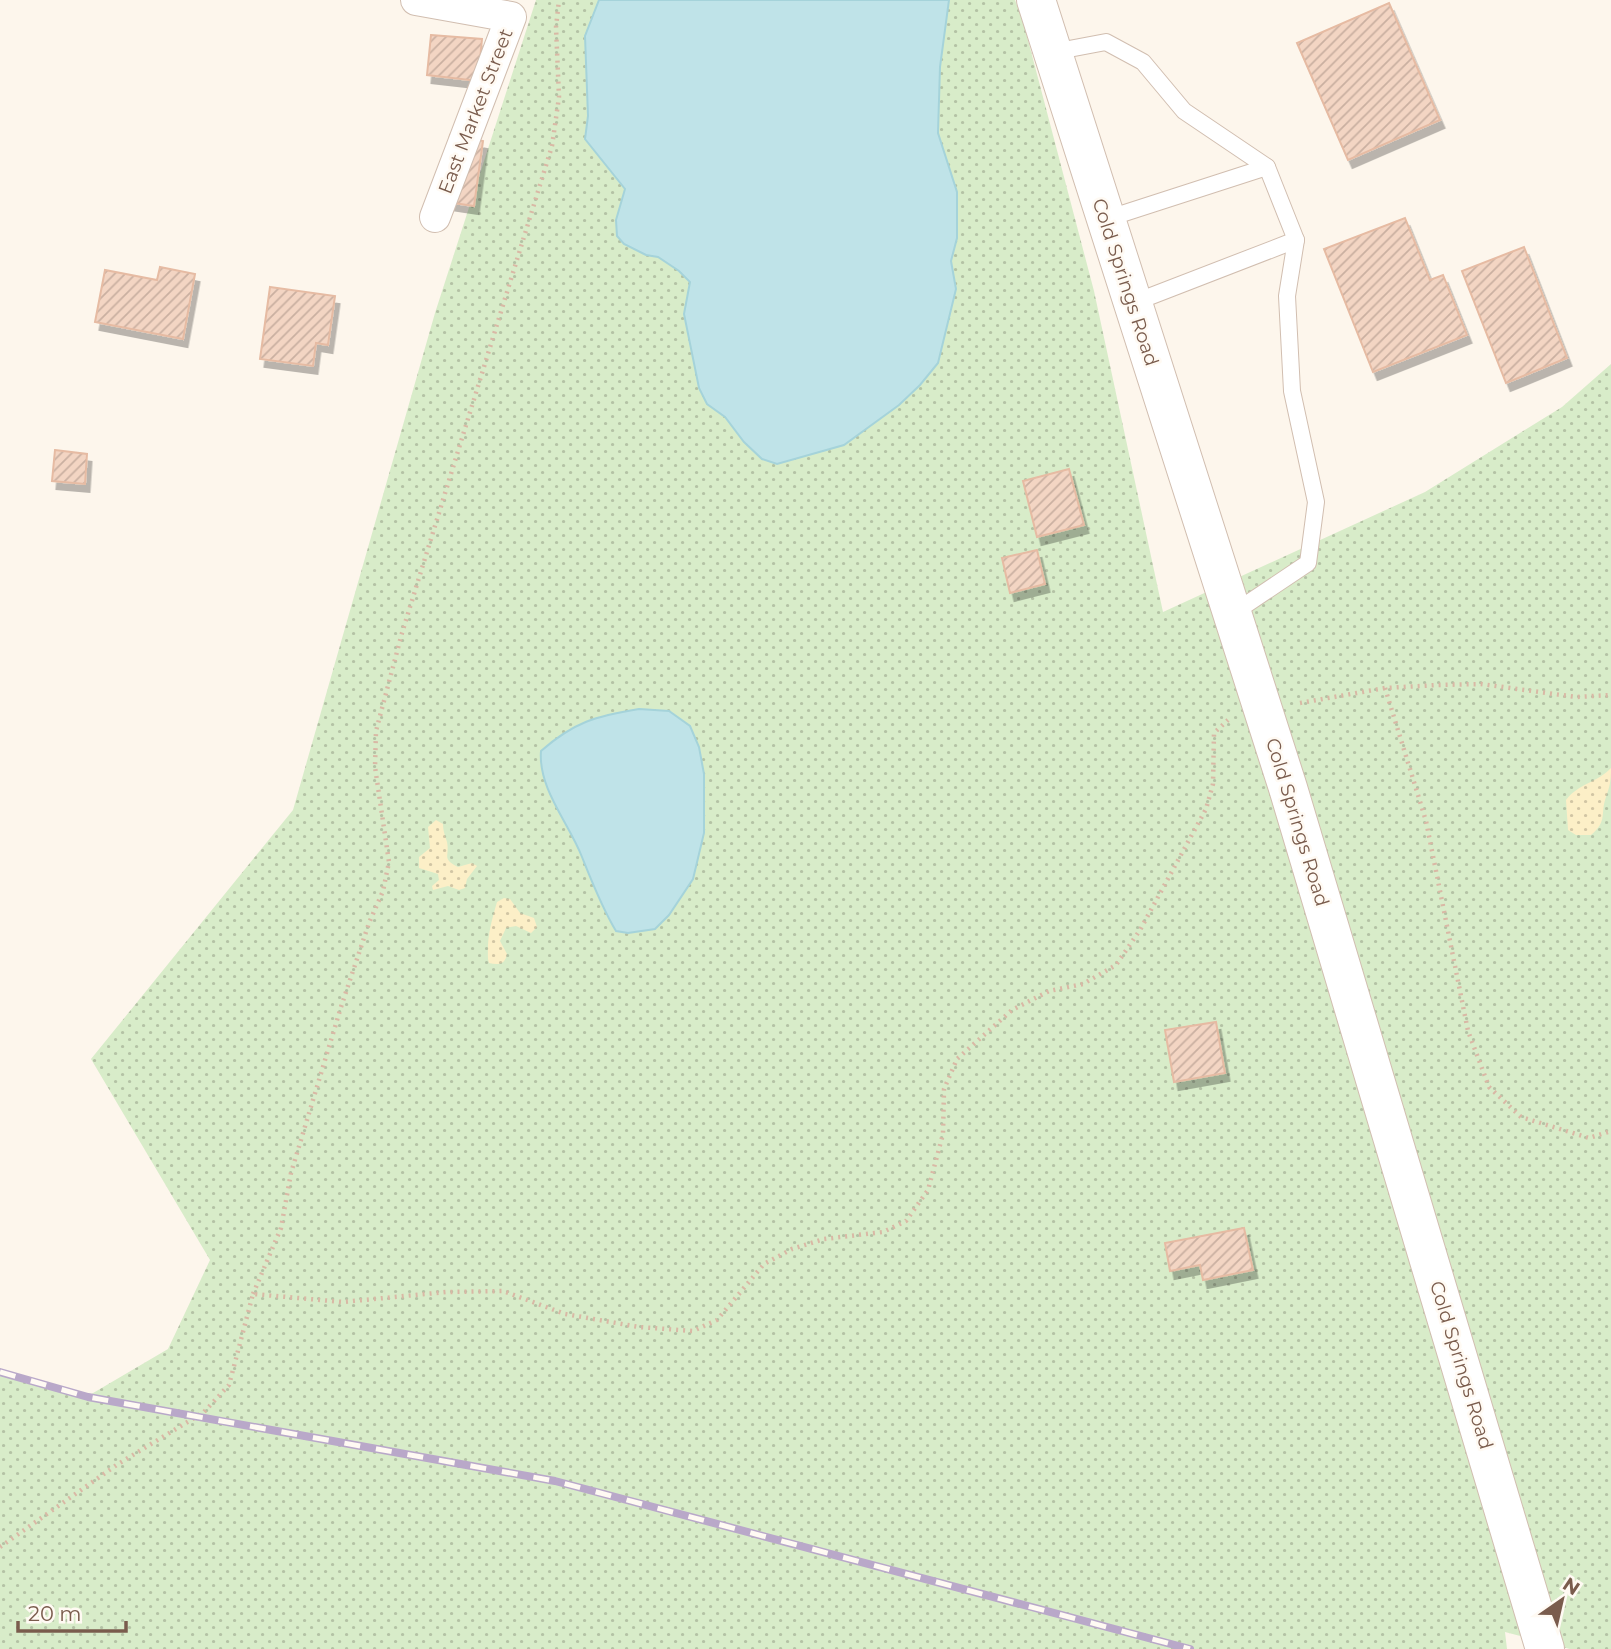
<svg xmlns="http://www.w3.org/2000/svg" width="1611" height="1649" font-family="Montserrat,sans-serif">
<defs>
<pattern id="grass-dots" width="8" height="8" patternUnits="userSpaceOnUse" patternTransform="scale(1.75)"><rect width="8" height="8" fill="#d8ecc9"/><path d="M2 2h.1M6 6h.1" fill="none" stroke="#b4c2a5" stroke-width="1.8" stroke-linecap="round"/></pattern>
<pattern id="sand-dots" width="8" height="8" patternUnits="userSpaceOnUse" patternTransform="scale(1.75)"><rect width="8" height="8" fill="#fcefc7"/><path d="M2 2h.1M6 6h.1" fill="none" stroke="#d1c5a4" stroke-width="1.8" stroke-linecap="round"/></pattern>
<pattern id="building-hatch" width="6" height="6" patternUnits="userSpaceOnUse" patternTransform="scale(1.75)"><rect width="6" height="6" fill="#f3d5c3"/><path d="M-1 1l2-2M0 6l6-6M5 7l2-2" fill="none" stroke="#cab0a1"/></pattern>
<filter id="shadow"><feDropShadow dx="4.5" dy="8" stdDeviation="0" flood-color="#0004"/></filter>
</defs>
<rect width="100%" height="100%" fill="#fdf6ec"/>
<path fill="url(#grass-dots)" d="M536,0H1015L1023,21L1094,291L1163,612L1425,492L1562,407L1611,364V1649H1570L1505,1632L1507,1649H0V1374L88,1396L168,1349L210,1260L91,1059L293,810L435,313Z"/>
<g fill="url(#sand-dots)">
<path d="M1611,768C1611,780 1610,786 1606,797C1600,813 1608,821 1591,835H1576L1568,830L1566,800C1578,784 1598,782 1611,768Z"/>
<path d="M436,820L443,824C443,831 445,835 447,842C450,857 441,858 458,867L472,863L477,866L467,879L465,888L459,890L448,886L433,890L432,886L439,880L438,874L419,868V857L430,848L428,827Z"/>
<path d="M504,898L510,899L520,913L534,918L537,927L531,933L516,926L506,928L500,941L507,954C505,965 498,965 489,963L488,959C487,936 491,923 497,902Z"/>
</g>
<g fill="#bfe3e8" stroke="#a5d3da" stroke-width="2">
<path d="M599,0H949L940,67L938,133L957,192V238L951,261L956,289L938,363L920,385L899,405L844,445L777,464L762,459L744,442L725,417L707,404L699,388L684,314L690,282L679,271L658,257L646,255L624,244L617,236L616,220L625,189L585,139L588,116L585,36Z"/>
<path d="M639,709L669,711L690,726L699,747L704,774V833L693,879L669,915L655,929L628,933L616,931C602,908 592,882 582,857C569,823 538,789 541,751C574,722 596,716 639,709Z"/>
</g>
<g fill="url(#building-hatch)" stroke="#e6bba3" stroke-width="2" filter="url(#shadow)">
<path d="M1389,3L1440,120L1348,160L1297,43Z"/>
<path d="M431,35L482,39L478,81L427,75Z"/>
<path d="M450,135L483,141L474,206L440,201Z"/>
<path d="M1405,218L1430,280L1443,275L1467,335L1373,372L1324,249Z"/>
<path d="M1524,247L1567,358L1506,383L1462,271Z"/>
<path d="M160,267L195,274L183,339L95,322L105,270L157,280Z"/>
<path d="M270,287L335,296L328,345L316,343L313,366L260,359Z"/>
<path d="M55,450L87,454L85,484L52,481Z"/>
<path d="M1069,469L1084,525L1037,537L1023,481Z"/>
<path d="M1037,550L1045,584L1010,593L1002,558Z"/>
<path d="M1216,1022L1225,1073L1174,1082L1165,1030Z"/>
<path d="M1244,1228L1253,1270L1203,1280L1200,1265L1170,1271L1165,1243Z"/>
</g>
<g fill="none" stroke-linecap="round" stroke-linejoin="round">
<g stroke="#d1beb0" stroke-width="18">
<g id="service">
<path d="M1053,52L1106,42L1143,62L1184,111L1267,167L1296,240L1287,296L1292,391L1316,502L1308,563L1232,614"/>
<path d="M1106,219L1267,167"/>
<path d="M1133,303L1296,240"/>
</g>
</g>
<g stroke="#d1beb0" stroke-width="32">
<path id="minor" d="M416,0L511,17L435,217"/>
</g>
<g stroke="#d1beb0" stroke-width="40">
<path id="tertiary" d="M1036,0L1288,788L1545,1649"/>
</g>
<g stroke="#d9b8a5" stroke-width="4.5" stroke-dasharray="2 5" stroke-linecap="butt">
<path d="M1385,688L1426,821L1468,1031L1489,1087L1521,1117L1589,1138L1611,1131"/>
<path d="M1300,703L1385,688L1438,685L1481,684L1576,697L1611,695"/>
<path d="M253,1294L281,1228L291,1173L341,1007L369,923L383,891L389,862L375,767L376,731L402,633L552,146L559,97L556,27L559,0"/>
<path d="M0,1547L118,1464L204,1412L229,1385L253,1294L343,1302L446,1292L503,1291L565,1314L639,1327L693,1331L717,1320L764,1264L792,1249L824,1239L883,1232L906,1221L928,1190L943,1134L944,1089L957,1059L1012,1010L1049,991L1083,984L1116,965L1140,930L1206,809L1213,784L1214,733L1228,720"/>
</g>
<use href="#service" stroke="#fff" stroke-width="16"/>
<use href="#minor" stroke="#fff" stroke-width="30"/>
<use href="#tertiary" stroke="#fff" stroke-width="38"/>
<g stroke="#b9a8c9" stroke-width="8">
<path id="rail" d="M0,1372L88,1397L555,1481L1190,1649"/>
</g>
<use href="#rail" stroke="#fffaf3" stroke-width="5" stroke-dasharray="16" stroke-linecap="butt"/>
</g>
<g text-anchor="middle" stroke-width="5" stroke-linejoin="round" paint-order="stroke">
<g font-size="19" fill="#7a5c4d" stroke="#fffaf3">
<text transform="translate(475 111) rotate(-69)" y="7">East Market Street</text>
<text transform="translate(1126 282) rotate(72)" y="7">Cold Springs Road</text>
<text transform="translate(1298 822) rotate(73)" y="7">Cold Springs Road</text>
<text transform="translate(1462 1365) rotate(73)" y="7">Cold Springs Road</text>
</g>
</g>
<g transform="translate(1562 1600) rotate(34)" stroke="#fffaf3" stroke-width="5" paint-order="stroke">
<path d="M0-5L12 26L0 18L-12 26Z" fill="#7a5c4d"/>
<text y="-10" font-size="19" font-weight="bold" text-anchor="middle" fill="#7a5c4d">N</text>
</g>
<path d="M18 1621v10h108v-10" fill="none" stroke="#7a5c4d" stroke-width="3.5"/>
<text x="28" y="1621" font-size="21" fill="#7a5c4d" stroke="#fffaf3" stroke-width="5" paint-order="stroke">20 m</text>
</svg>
